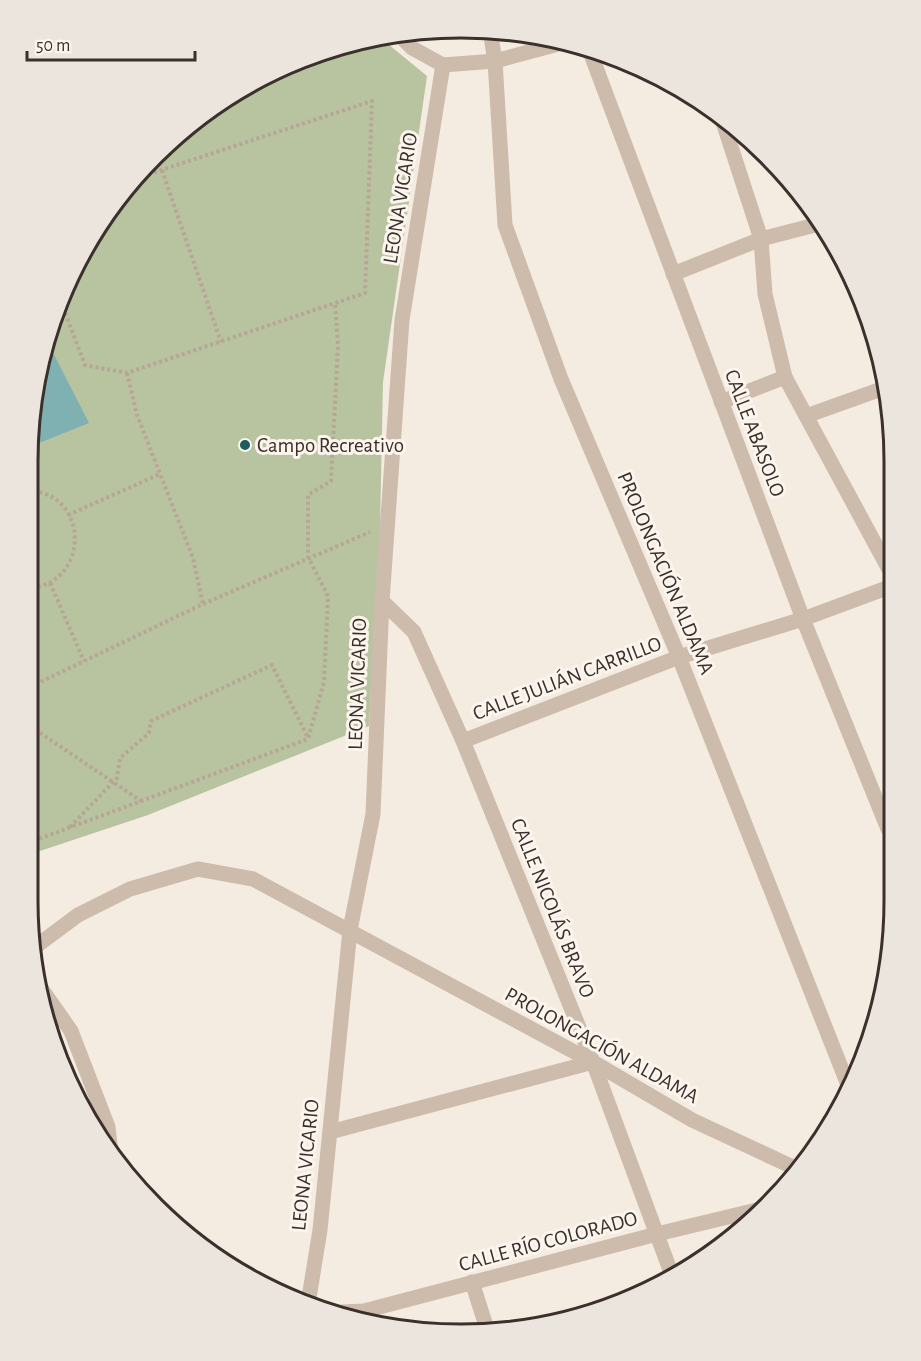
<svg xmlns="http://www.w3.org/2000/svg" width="921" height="1361" font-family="'Alegreya Sans',sans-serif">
<rect width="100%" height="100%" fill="#f4ebe1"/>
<path fill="#b8c4a0" d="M377,35L427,76L383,382L380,528L369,726L148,815L28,855L35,376L72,268L154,154L219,100L294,60Z"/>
<path fill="#7fb0b2" d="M47,341L89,423L34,445L35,376Z"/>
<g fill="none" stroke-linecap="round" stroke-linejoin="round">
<g stroke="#b9a596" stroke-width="4" stroke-dasharray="3 3" stroke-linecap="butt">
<path d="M162,170L221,342"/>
<path d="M61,302L85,365L127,373L365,293L372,101L137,178"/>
<path d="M127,373L137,415L193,558L203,604"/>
<path d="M68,515L160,474"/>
<path d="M50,583L84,661"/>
<path d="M32,588C89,581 89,497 33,491"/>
<path d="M30,687L203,604L370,532"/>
<path d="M30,726L141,801"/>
<path d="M70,827L117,778L120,758L149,733L151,721L272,665L308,738"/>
<path d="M28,843L308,739L324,682L328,596L308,557V495L331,481L338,345L335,303"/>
</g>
<g stroke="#cdbbac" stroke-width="15">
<path d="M490,30L495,61L505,225L561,379L679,657L850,1090"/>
<path d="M397,33L412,48L443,65"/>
<path d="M589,49L803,619L888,829"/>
<path d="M443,65L495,61L566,42"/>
<path d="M721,116L761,239L765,294L785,377L892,575"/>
<path d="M673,274L761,239L823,223"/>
<path d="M721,402L785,377"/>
<path d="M806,416L887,387"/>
<path d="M382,601L414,632L463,741L593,1062L673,1278"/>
<path d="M463,741L679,657L803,619L892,586"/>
<path d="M35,947L78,915L130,889L198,869L253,879L593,1062L692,1120L795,1168"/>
<path d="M41,988L71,1031L108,1127L111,1153"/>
<path d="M330,1132L593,1062"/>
<path d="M472,1282L487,1329"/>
<path d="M308,1304L320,1230L350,930L373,814L382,601L402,320L443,65"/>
<path d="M342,1312L364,1311L657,1234L765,1208"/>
</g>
</g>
<circle fill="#1f5a5e" stroke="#fbf5ee" stroke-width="2" cx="245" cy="445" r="6"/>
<g text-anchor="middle" stroke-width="6" stroke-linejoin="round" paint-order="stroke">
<g font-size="21" fill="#3b302b" stroke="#fbf5ee">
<text transform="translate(400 198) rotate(-81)" y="7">LEONA VICARIO</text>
<text transform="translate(755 433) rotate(69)" y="7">CALLE ABASOLO</text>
<text transform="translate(666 573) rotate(67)" y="7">PROLONGACIÓN ALDAMA</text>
<text transform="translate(567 678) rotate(-21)" y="7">CALLE JULIÁN CARRILLO</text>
<text transform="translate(357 684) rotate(-88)" y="7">LEONA VICARIO</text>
<text transform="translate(553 908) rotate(68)" y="7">CALLE NICOLÁS BRAVO</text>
<text transform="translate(602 1045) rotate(29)" y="7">PROLONGACIÓN ALDAMA</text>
<text transform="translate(305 1165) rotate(-84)" y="7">LEONA VICARIO</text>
<text transform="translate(548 1241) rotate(-15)" y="7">CALLE RÍO COLORADO</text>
</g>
<g font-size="21" fill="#3b302b" stroke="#fbf5ee" text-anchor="start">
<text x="257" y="452">Campo Recreativo</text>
</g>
</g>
<path d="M0 0H921V1361H0ZM461 38H461A423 423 0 0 1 884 461V901A423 423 0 0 1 461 1324H461A423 423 0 0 1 38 901V461A423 423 0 0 1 461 38Z" fill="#ece5de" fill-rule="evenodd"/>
<path fill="none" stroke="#3b302b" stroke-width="3" d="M461 38H461A423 423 0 0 1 884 461V901A423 423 0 0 1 461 1324H461A423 423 0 0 1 38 901V461A423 423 0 0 1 461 38Z"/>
<path d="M27 51v9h168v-9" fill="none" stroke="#3b302b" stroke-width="3"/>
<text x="36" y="51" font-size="18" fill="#3b302b" stroke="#fbf5ee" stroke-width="4.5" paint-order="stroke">50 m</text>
</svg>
